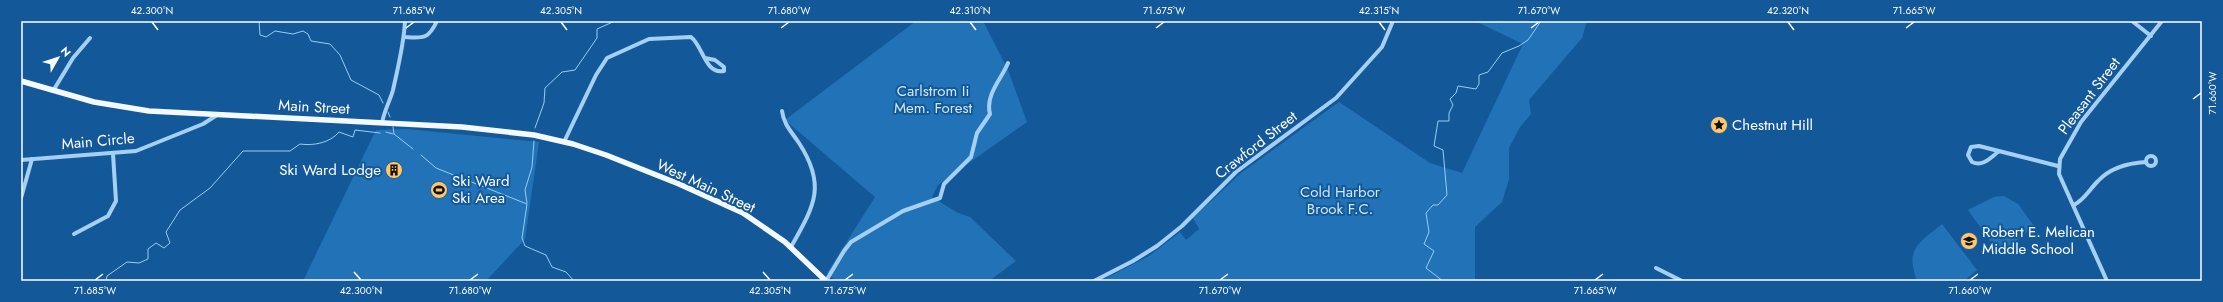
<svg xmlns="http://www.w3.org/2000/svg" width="2223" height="302" font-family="Jost,sans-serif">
<rect width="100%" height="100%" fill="#13599a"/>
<g fill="#2272b7">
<path d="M916,21H983L1008,70L1027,122L938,185L932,197L958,213L970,217L1016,261L989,281H836L827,273L875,197L785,120Z"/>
<path d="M1475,21H1587L1582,38L1529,100L1531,114L1520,127L1509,148V179L1502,202L1475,227V281H1101L1149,256L1180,232L1186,240L1199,229L1193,218L1241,173L1339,102L1430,163L1462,173L1523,44Z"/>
<path d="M407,129L539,142L525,239L486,281H303L376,130Z"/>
<path d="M2004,196L2018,204L2034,226L2000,255L1968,210L1994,197Z"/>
<path d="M1942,224L1977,270L1964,281H1917C1905,248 1918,244 1942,224Z"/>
</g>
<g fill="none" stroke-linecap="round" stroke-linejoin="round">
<g stroke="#98ccf6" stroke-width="1">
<path d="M259,21L260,35L266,37L275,31L293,34L303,31L308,34L311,41L330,44L340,55L351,80L379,95L383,103"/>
<path d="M388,112L390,117"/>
<path d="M393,127L394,134L413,149"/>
<path d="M535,128L544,103L545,88L562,72L575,70L597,38V29L615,21"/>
<path d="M386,132L393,134"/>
<path d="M421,155L436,168L527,204L522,238L525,246L546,255L552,267L566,272L574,281"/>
<path d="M527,203L525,190L532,167L534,141"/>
<path d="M106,281L107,276L127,262L139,263L148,259V249L156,243L164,248L170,243L166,232L180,210L210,188L243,151H290L300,144C313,146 330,143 339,132L353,137L355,130L380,133"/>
<path d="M1443,281L1426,268L1434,251L1424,244L1429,232L1426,213L1433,205H1438L1447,195L1443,150L1434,146L1438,121H1449V113L1453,105L1450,99L1456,93L1458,86L1476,89L1479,84V75L1488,72L1502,53L1519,46L1528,40L1541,21"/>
</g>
<g stroke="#a6d0f3" stroke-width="4">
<path d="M2132,21L2151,36"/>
<path d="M404,37C423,38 428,40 437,21"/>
<path d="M53,91L73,58L90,38"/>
<path d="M782,111C784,125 791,131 799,143C827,186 814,206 791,247"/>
<path d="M382,123C384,111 390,101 393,90C398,67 404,44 405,21"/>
<path d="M564,142L596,75L607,58L649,39L691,37C703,46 705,75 724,71V67L715,60L705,58"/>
<path d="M1998,152C1990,158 1983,167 1972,162L1968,155L1971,147L1979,146L2058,166"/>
<circle cx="2151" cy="161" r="5"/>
<path d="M21,160L136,151L203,124L217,115"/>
<path d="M21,198L32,159"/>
<path d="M2074,205C2085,199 2089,190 2098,181C2111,167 2128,163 2146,162"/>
<path d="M74,234L108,216L116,201L113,154"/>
<path d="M1656,268L1682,281"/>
<path d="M826,281L844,251L851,242L903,211L940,198L944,184L971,157L977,133L990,114C985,95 1001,80 1008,63"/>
<path d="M1094,281L1133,261L1157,246L1182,226L1236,172L1336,98L1382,47L1393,21"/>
<path d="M2107,281L2059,174L2060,159L2081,122L2162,21"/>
</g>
<path stroke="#f3f9ff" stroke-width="5.5" d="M21,81L94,102L149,111L462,127L534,135L573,144L606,155L679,184L743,213L785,242L826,281"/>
</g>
<path fill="none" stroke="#fff" stroke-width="1.5" d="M152,22L158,30M561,22L567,30M970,22L976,30M1379,22L1385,30M1788,22L1794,30M406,28L414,22M781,28L789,22M1156,28L1164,22M1531,28L1539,22M1906,28L1914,22M2193,99L2201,93M354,272L361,280M763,272L770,280M95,280L103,274M470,280L478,274M845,280L853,274M1220,280L1228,274M1595,280L1603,274M1970,280L1978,274"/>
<defs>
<g id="sight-disc" transform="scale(0.9)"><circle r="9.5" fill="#ffc769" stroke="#13599a"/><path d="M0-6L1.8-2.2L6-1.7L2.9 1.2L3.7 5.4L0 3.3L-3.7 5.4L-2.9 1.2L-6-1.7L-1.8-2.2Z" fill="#111"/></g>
<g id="building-disc" transform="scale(0.9)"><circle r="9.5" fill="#ffc769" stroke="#13599a"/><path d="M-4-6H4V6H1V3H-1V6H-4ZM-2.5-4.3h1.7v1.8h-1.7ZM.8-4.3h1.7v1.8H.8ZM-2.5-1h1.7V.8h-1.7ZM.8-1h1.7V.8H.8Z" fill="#111"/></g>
<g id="stadium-disc" transform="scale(0.9)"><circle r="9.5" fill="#ffc769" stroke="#13599a"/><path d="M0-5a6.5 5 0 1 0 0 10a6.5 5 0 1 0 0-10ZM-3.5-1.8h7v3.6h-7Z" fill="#111"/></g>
<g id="school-disc" transform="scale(0.9)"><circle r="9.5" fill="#ffc769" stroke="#13599a"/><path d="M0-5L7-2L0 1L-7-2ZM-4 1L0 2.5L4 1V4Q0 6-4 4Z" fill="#111"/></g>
</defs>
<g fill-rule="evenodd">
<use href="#sight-disc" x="1719" y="125"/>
<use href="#building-disc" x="394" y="170"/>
<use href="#stadium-disc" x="439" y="190"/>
<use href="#school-disc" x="1969" y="241"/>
</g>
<g text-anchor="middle" stroke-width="4" stroke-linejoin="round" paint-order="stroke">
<g font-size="15" fill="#cee8fd" stroke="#13599a">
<text x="933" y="96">Carlstrom Ii<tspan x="933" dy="17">Mem. Forest</tspan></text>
<text x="1340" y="197">Cold Harbor<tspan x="1340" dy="17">Brook F.C.</tspan></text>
</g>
<g font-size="15" fill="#fff" stroke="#13599a">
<text transform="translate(2089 96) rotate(-53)" y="5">Pleasant Street</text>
<text transform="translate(314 107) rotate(3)" y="5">Main Street</text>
<text transform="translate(98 141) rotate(-5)" y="5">Main Circle</text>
<text transform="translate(1256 145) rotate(-38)" y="5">Crawford Street</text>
<text transform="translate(706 186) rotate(25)" y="5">West Main Street</text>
</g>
<g font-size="15" fill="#fff" stroke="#13599a" text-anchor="start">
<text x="1732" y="130">Chestnut Hill</text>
<text x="381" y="175" text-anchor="end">Ski Ward Lodge</text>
<text x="452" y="186">Ski Ward<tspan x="452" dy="17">Ski Area</tspan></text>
<text x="1982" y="237">Robert E. Melican<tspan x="1982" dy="17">Middle School</tspan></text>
</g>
</g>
<rect width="2223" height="302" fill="none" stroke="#13599a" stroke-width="44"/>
<g transform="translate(58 58) rotate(51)" stroke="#13599a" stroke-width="3" paint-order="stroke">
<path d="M0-3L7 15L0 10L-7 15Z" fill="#ffffff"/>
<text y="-6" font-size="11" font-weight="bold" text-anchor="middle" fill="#ffffff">N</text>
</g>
<rect x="22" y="22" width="2179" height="258" fill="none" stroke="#fff" stroke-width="1.5"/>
<g font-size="10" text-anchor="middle" fill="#fff">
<text x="152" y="14">42.300°N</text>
<text x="414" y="14">71.685°W</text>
<text x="561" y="14">42.305°N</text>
<text x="789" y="14">71.680°W</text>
<text x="970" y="14">42.310°N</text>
<text x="1164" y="14">71.675°W</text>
<text x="1379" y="14">42.315°N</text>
<text x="1539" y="14">71.670°W</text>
<text x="1788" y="14">42.320°N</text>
<text x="1914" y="14">71.665°W</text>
<text transform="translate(2212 93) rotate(-90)" y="4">71.660°W</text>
<text x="95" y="294">71.685°W</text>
<text x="361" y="294">42.300°N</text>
<text x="470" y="294">71.680°W</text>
<text x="770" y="294">42.305°N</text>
<text x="845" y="294">71.675°W</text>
<text x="1220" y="294">71.670°W</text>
<text x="1595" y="294">71.665°W</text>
<text x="1970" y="294">71.660°W</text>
</g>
</svg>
